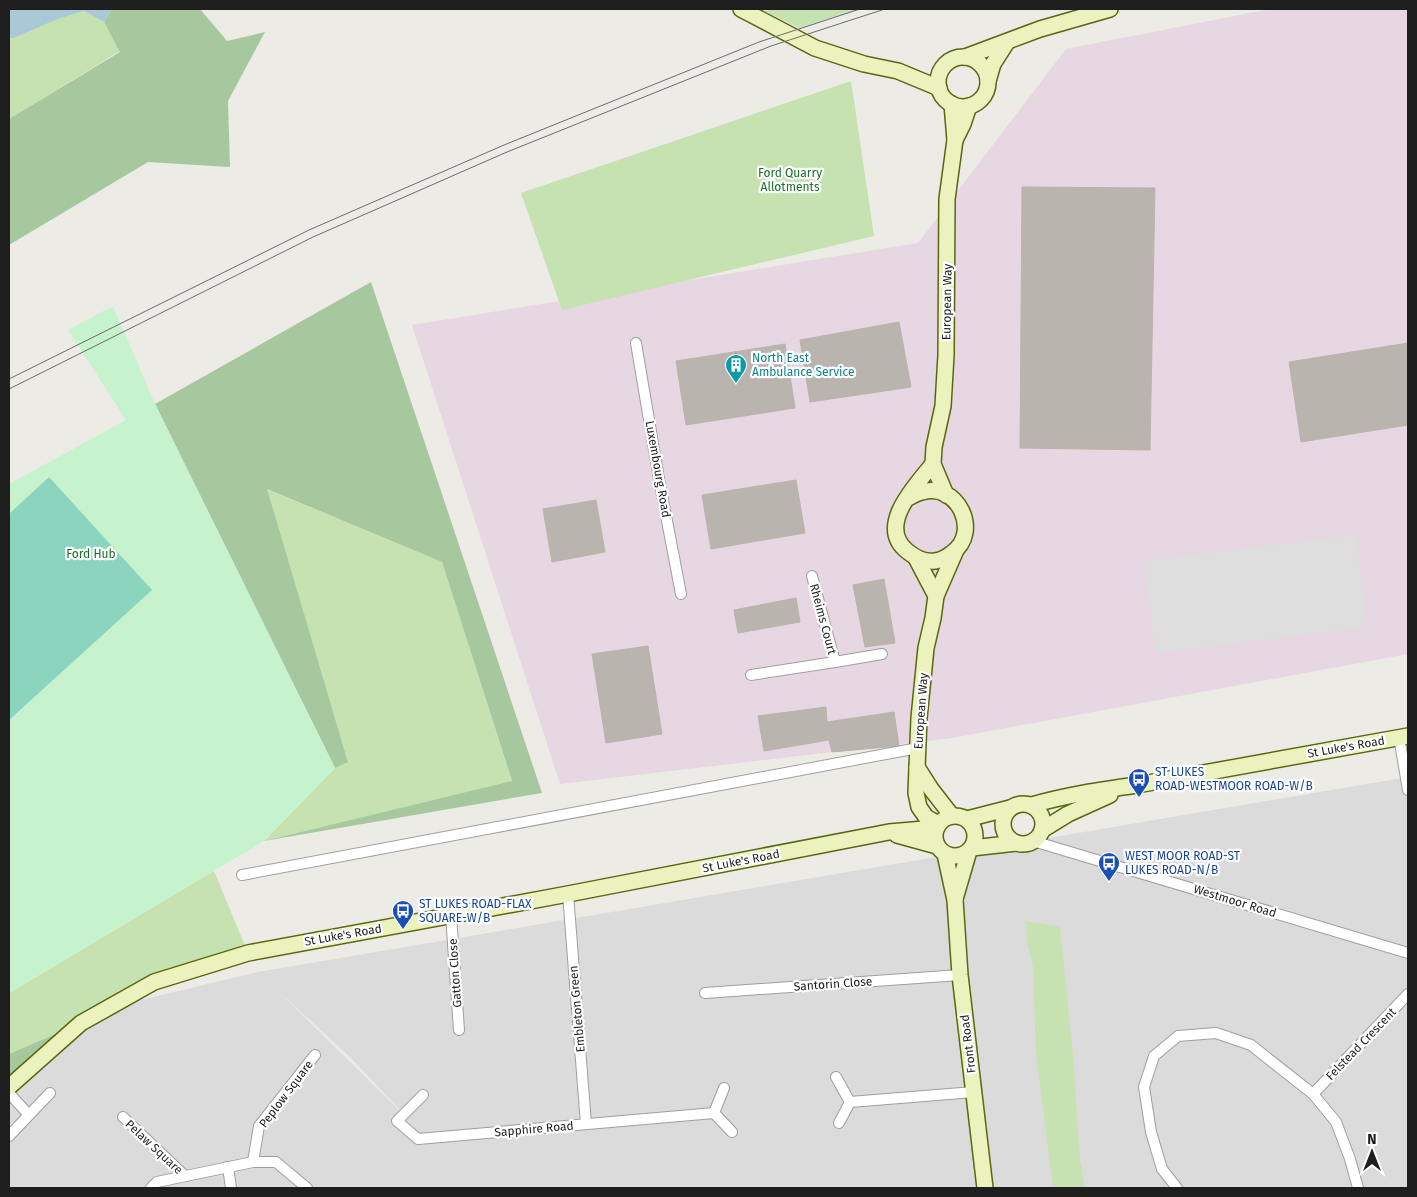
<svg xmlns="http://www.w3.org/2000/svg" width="1417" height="1197" font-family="'Fira Sans',sans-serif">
<rect width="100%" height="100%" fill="#edebe5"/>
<path fill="#dbdbdb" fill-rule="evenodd" d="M1408,777V1188H9V1100L111,1007L258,972ZM277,990L351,1058L410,1121Z"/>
<path fill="#e6d7e2" d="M1270,9H1408V654L952,738L560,784L412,325L918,243L1066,49Z"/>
<g fill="#c5e2b0">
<path d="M761,9H861L799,28Z"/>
<path d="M84,11L104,22L120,51L9,119V38H14L58,19Z"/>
<path d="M851,81L874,236L562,310L521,193Z"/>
<path d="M266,489L442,562L512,782L264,841L335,768L348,761Z"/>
<path d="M214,871L248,953L154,982L81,1023L9,1054V993Z"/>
<path d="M1026,921L1060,927L1073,1055L1080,1161L1085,1188H1053L1036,1053L1033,966L1027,942Z"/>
</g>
<g fill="#a7c89e">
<path d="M112,9H200L227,41L265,32L228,101L230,167L148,162L9,245V119L120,52L104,22Z"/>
<path d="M371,282L542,793L264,841L512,781L442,562L267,489L348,762L335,768L155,404Z"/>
<path d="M81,1023L9,1087V1054Z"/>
</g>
<path fill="#c6f3cd" d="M113,306L155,404L335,768L264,841L9,993V484L126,420L68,330Z"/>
<path fill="#8bd4bd" d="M49,477L152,590L9,720V514Z"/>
<path fill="#dedede" d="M1356,535L1367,627L1155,653L1144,561Z"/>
<path fill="#aac9d6" d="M9,9H112L104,22L84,11L58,19L14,38H9Z"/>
<g fill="#bab4ae" stroke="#bdb3a9">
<path d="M1022,187L1155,188L1150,450L1020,448Z"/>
<path d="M899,322L911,387L810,402L800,340Z"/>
<path d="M1408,343V425L1301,442L1289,362Z"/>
<path d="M785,344L795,408L686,425L676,361Z"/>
<path d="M796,480L805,533L711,549L702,495Z"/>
<path d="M596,500L605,552L552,562L543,509Z"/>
<path d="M884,579L895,643L865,647L853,585Z"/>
<path d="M796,598L800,622L738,633L734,610Z"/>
<path d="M648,646L662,734L606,743L592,654Z"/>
<path d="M826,707L827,722L894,712L899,746L832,752L829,740L764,751L758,716Z"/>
</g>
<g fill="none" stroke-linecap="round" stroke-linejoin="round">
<g stroke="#9f9f9f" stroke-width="12">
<g id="street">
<path d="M636,343L659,479L681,594"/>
<path d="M812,576L835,662L882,654"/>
<path d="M751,675L835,662"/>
<path d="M1399,737L1408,790"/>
<path d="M1033,841L1408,953"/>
<path d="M242,875L918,748"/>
<path d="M568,894L586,1124"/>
<path d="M451,915L459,1030"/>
<path d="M705,993L960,975"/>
<path d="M836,1077L850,1102L839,1123"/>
<path d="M724,1088L714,1113L732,1132"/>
<path d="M9,1093L28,1114"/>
<path d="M1313,1094L1408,994"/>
<path d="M423,1095L397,1121L418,1139L714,1113"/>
<path d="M850,1102L974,1092"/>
<path d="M123,1117L185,1176"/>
<path d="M9,1136L50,1093"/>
<path d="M253,1162L259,1126L315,1055"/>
<path d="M228,1167L231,1188"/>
<path d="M151,1188L157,1182L253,1162H276L307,1188"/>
<path d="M1177,1188L1162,1169L1151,1132L1144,1087L1154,1056L1178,1036L1216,1033L1251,1045L1313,1094L1336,1122L1350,1159L1358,1188"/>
</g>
</g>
<g stroke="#586811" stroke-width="18">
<g id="secondary">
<path d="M741,9L815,48L864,64L898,71L939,88"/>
<path d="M965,57L1040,29L1110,9"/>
<circle cx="963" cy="82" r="25"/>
<path d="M988,81L993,64L1007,42"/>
<path d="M955,140L963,124L969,106"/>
<path d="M946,495L933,464L934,447L943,406L946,355L947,199L955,140L952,104"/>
<path d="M908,498C912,496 917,493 922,492C957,481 982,532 952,553C947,557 942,560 935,561C923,562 916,558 907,551C876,526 916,485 933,464"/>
<path d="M916,558L936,596"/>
<path d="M917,767L931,789L952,816"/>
<circle cx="1023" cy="824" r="20"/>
<path d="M1032,805C1066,795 1101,790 1137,785L1408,736"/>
<circle cx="955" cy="836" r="20"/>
<path d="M967,819L1010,808"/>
<path d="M938,824L926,817L919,807L916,793L919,718L926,648L933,618L936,596L956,550"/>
<path d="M1042,830L1068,814L1110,795"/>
<path d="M897,835L937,846"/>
<path d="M972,848L1016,843"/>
<path d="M945,854L955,900L960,975L985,1188"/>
<path d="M955,899L969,851"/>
<path d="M9,1087L81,1023L154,982L248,953L568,894L889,832L936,828"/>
</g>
</g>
<use href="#street" stroke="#fff" stroke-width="10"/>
<use href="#secondary" stroke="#ebf2be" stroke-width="15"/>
<g stroke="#6c6c6c" stroke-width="1">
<path d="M9,379L309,230L504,145L759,42L860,9"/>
<path d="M9,389L313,237L507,152L771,46L885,9"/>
</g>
</g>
<defs>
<g id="building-pin" transform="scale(1.125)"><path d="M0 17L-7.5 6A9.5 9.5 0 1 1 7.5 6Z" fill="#0f9aa8" stroke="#fff"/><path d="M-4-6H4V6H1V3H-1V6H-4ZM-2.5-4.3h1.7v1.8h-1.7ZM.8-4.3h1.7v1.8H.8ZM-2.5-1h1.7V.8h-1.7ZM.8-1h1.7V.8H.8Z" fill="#fff"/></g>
<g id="bus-pin" transform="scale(1.125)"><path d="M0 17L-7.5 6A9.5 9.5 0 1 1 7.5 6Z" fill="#1a4fb4" stroke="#fff"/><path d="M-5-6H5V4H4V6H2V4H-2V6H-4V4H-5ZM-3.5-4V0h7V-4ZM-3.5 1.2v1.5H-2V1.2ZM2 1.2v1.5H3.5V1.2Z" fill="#fff"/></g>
</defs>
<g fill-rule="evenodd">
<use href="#building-pin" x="736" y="365"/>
<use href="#bus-pin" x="1139" y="779"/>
<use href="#bus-pin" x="1109" y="863"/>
<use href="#bus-pin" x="403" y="911"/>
</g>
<g text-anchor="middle" stroke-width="4.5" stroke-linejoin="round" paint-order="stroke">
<g font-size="12" fill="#186f26" stroke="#fff">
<text x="790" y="177">Ford Quarry<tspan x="790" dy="14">Allotments</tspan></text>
<text x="91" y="558">Ford Hub</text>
</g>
<g font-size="12" fill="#1e1e1e" stroke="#fff">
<text transform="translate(947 302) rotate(-89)" y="4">European Way</text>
<text transform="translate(658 469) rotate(80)" y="4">Luxembourg Road</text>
<text transform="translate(823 619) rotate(75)" y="4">Rheims Court</text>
<text transform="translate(921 711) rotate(-86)" y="4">European Way</text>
<text transform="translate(1346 747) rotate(-10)" y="4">St Luke's Road</text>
<text transform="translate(741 861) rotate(-11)" y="4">St Luke's Road</text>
<text transform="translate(1235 901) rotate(17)" y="4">Westmoor Road</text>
<text transform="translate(343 935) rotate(-10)" y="4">St Luke's Road</text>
<text transform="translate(455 973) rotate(-94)" y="4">Gatton Close</text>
<text transform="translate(833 984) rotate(-4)" y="4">Santorin Close</text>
<text transform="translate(577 1009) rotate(-95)" y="4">Embleton Green</text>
<text transform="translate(968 1044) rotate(-97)" y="4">Front Road</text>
<text transform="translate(1361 1044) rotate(-46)" y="4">Felstead Crescent</text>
<text transform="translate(286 1094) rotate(-53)" y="4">Peplow Square</text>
<text transform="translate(534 1129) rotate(-5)" y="4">Sapphire Road</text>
<text transform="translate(154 1147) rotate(43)" y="4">Pelaw Square</text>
</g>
<g font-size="12" fill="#0d838f" stroke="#fff" text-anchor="start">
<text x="752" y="362">North East<tspan x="752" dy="14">Ambulance Service</tspan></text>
</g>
<g font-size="12" fill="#164399" stroke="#fff" text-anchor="start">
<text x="1155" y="776">ST LUKES<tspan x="1155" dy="14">ROAD-WESTMOOR ROAD-W/B</tspan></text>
<text x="1125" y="860">WEST MOOR ROAD-ST<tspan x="1125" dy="14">LUKES ROAD-N/B</tspan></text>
<text x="419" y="908">ST LUKES ROAD-FLAX<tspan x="419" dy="14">SQUARE-W/B</tspan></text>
</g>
</g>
<rect width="1417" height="1197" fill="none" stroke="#1e1e1e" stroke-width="20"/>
<g transform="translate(1372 1152)" stroke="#ffffff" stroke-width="4" paint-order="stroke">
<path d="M0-4L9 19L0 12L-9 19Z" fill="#1e1e1e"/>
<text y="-8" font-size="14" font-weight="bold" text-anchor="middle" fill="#1e1e1e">N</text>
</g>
</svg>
